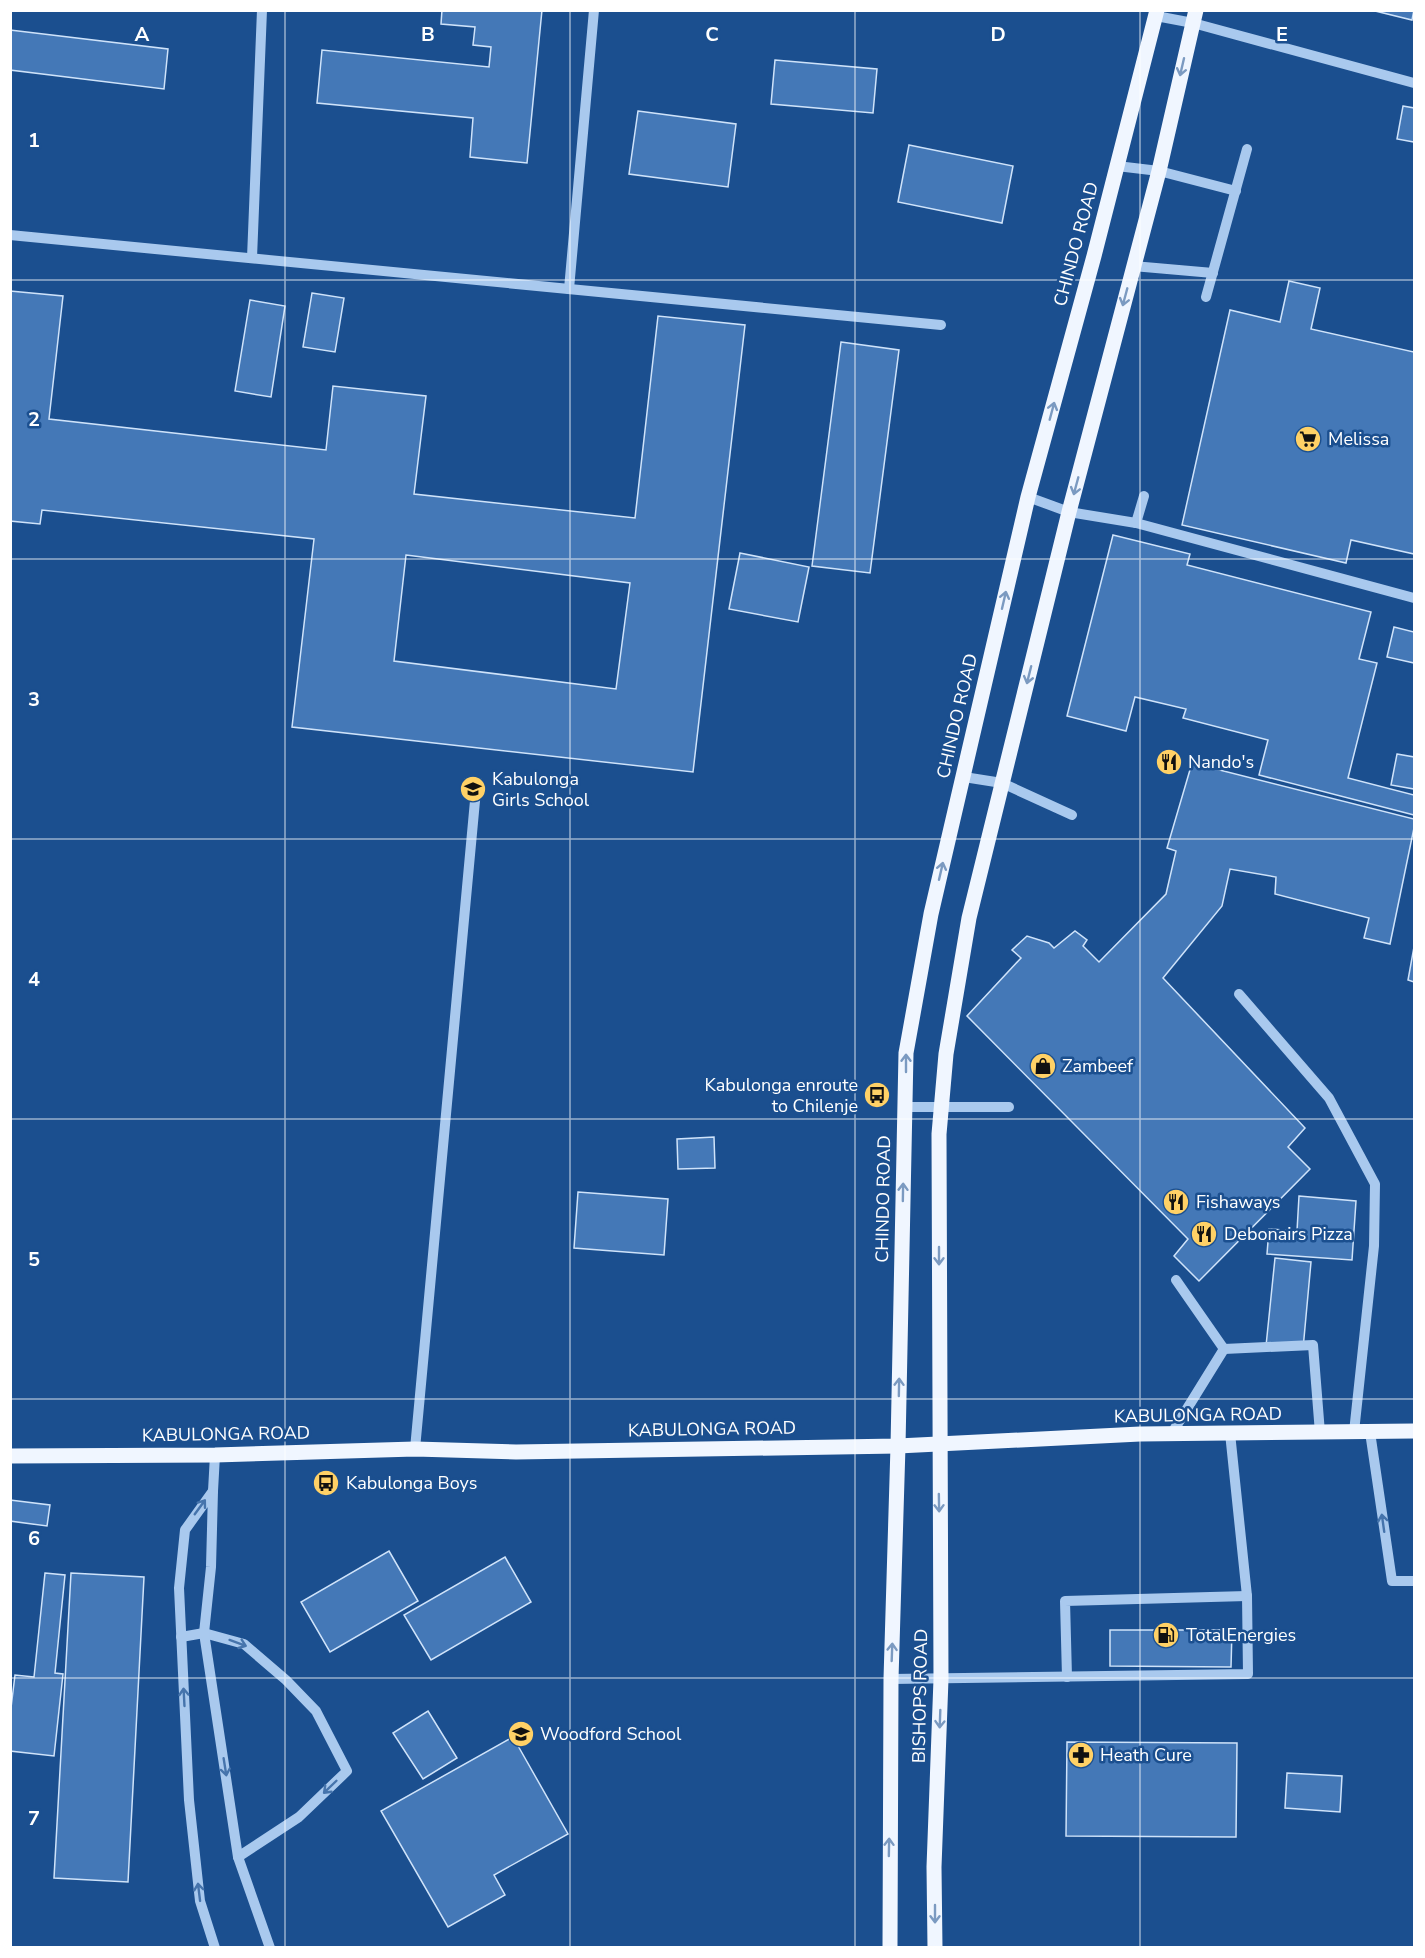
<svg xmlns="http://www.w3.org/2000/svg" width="1425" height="1958" font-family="'Nunito Sans',sans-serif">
<rect width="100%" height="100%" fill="#1b4f8f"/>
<g fill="#4478b7" stroke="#cfe3fa" stroke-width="1.5" fill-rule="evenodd">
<path d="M442,10H542L527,163L470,157L473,118L317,103L322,50L489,67L491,47L473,45L475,27L441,24Z"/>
<path d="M1371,10H1414L1412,20Z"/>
<path d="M10,30L168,49L164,89L10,70Z"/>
<path d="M775,60L877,69L873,113L771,104Z"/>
<path d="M1403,106L1414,108V142L1397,139Z"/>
<path d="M638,111L736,124L728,187L629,174Z"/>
<path d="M909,145L1013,166L1002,223L898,202Z"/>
<path d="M1289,281L1320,288L1311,329L1414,352V554L1351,540L1346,563L1182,525L1230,310L1280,322Z"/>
<path d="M10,291L63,296L49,419L326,450L333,386L426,396L414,494L635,518L658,316L745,325L693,772L292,727L314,539L42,510L40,524L10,521ZM406,555L630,583L616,689L394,661Z"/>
<path d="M312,293L344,298L335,352L303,347Z"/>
<path d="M250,300L285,306L271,397L235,391Z"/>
<path d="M841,342L899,350L870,573L812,566Z"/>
<path d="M1113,535L1190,554L1187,565L1371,612L1359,659L1377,663L1348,778L1414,795V815L1259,775L1268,740L1183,718L1186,709L1135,697L1126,731L1067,716Z"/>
<path d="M740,553L809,567L798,622L729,609Z"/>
<path d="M1394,627L1414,632V663L1387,657Z"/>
<path d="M1397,754L1414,757V789L1391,785Z"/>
<path d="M1192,763L1414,819V828L1390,944L1364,938L1369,918L1275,894L1276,877L1230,869L1222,906L1163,978L1305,1128L1288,1147L1310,1169L1199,1281L1174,1256L1188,1239L967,1016L1021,958L1012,950L1027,936L1049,943L1054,948L1075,931L1087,940L1083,946L1099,962L1166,894L1176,851L1167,848Z"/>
<path d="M1414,947V982L1408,980Z"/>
<path d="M714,1137L715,1168L678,1169L677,1139Z"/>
<path d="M578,1192L668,1199L664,1255L574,1248Z"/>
<path d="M1299,1196L1356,1201L1352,1260L1267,1254L1269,1229L1297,1231Z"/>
<path d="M1275,1258L1311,1262L1303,1349L1266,1346Z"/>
<path d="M10,1500L50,1505L47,1526L10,1521Z"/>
<path d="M389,1551L418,1601L330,1652L301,1602Z"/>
<path d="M505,1557L531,1602L431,1660L404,1615Z"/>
<path d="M45,1573L65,1575L55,1673L63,1674L54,1756L10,1751V1716L15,1675L34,1677Z"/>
<path d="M71,1573L144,1577L128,1882L54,1878Z"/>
<path d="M1110,1630H1232L1231,1667L1110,1666Z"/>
<path d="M428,1711L457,1758L423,1779L393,1733Z"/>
<path d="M513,1737L568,1834L494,1875L505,1895L448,1927L381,1811Z"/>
<path d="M1067,1742L1237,1743L1236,1837L1066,1836Z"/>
<path d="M1287,1773L1342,1776L1340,1812L1285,1808Z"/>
</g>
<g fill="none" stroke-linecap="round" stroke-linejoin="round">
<g stroke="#a9c9ee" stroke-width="10">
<path d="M1156,16L1193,23L1414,83"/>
<path d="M1117,166L1159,171L1236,191"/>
<path d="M10,235L941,325"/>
<path d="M252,258L262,10"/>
<path d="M1133,266L1213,273"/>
<path d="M569,289L594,10"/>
<path d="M1206,297L1247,149"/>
<path d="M1028,497L1069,512L1136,523L1414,598"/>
<path d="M1136,523L1144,496"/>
<path d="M964,777L1002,783L1072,815"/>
<path d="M1239,994L1329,1098L1375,1184L1374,1246L1354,1432"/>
<path d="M905,1107H1009"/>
<path d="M1176,1280L1224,1349L1313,1345L1320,1433"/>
<path d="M1370,1432L1392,1581H1414"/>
<path d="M1172,1433L1224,1349"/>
<path d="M415,1449L476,790"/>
<path d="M213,1491L215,1455"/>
<path d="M181,1637L204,1633L244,1644L286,1680L316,1711L347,1771L299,1817L238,1857"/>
<path d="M1067,1677L1065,1601L1247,1596"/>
<path d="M891,1679L1248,1674L1247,1596L1230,1433"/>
<path d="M215,1948L200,1901L189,1800L179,1588L185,1530L213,1491L211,1567L204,1633L238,1857L270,1948"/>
</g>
<g stroke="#f0f6ff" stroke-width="15">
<path d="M10,1456L215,1455L415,1449L516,1452L898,1446L1140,1434L1414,1431"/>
<path d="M890,1948L891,1679L898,1446L906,1053L931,914L1028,497L1094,256L1157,10"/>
<path d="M935,1948L934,1867L941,1679L939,1134L946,1054L969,918L1069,512L1159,171L1196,10"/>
</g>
</g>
<defs><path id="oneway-shaft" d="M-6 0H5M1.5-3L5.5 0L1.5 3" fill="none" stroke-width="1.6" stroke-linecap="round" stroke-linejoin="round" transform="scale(1.5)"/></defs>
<g stroke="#7b9ac1">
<use href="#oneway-shaft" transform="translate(1182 67) rotate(103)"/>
<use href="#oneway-shaft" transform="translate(1125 297) rotate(105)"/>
<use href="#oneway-shaft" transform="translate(1052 411) rotate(-75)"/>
<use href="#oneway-shaft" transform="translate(1076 486) rotate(105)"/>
<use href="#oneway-shaft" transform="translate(1004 600) rotate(-77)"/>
<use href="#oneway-shaft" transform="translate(1029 675) rotate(104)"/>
<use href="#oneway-shaft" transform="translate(941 871) rotate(-77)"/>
<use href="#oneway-shaft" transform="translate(906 1063) rotate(-90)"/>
<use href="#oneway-shaft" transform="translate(903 1192) rotate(-89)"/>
<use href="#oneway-shaft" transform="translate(939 1256) rotate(90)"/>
<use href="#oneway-shaft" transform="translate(899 1387) rotate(-89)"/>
<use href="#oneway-shaft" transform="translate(939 1503) rotate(89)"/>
<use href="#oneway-shaft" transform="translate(892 1652) rotate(-88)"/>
<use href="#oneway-shaft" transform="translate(940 1719) rotate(92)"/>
<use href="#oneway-shaft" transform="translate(889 1847) rotate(-89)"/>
<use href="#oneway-shaft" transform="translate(935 1914) rotate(90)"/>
</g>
<g stroke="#4674ac">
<use href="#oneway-shaft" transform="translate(200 1507) rotate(-54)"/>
<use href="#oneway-shaft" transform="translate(1383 1523) rotate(-98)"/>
<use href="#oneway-shaft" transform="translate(238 1643) rotate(20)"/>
<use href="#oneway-shaft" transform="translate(184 1697) rotate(-93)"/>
<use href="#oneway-shaft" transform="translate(225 1767) rotate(81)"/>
<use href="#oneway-shaft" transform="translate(330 1787) rotate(136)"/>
<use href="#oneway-shaft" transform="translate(199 1892) rotate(-97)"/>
</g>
<path fill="none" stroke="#fff" stroke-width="1.5" stroke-opacity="0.55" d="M285,10V1948M570,10V1948M855,10V1948M1140,10V1948M10,280H1414M10,559H1414M10,839H1414M10,1119H1414M10,1399H1414M10,1678H1414"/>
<defs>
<g id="supermarket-disc" transform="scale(1.35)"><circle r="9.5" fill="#ffd166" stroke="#1b4f8f"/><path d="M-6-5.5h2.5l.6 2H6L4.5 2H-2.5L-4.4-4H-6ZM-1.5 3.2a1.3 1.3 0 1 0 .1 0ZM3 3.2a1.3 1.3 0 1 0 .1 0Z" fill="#111"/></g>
<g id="restaurant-disc" transform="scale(1.35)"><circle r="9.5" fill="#ffd166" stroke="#1b4f8f"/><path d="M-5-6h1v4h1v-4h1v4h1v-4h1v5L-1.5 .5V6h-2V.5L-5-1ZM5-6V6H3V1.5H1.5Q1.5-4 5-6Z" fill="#111"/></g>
<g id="school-disc" transform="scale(1.35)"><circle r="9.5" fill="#ffd166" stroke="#1b4f8f"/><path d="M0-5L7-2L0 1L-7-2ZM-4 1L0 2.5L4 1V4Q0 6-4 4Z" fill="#111"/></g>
<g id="shop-disc" transform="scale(1.35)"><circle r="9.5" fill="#ffd166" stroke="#1b4f8f"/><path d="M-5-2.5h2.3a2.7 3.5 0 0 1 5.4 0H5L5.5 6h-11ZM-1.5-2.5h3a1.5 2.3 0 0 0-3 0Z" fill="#111"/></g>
<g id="bus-disc" transform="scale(1.35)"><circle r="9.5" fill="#ffd166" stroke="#1b4f8f"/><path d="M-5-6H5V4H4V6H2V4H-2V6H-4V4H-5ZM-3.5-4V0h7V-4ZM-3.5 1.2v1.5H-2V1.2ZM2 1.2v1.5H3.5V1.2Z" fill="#111"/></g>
<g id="fuel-disc" transform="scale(1.35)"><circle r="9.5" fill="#ffd166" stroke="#1b4f8f"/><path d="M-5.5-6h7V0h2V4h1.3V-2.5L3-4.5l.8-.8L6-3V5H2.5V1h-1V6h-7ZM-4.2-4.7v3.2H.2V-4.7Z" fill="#111"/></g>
<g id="pharmacy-disc" transform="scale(1.35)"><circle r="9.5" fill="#ffd166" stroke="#1b4f8f"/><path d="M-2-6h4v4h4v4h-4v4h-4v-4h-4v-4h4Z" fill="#111"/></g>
</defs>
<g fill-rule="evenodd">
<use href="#supermarket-disc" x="1308" y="439"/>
<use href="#restaurant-disc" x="1169" y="762"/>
<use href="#school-disc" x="473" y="789"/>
<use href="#shop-disc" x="1043" y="1066"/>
<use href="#bus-disc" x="877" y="1095"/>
<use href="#restaurant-disc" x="1176" y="1202"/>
<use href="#restaurant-disc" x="1204" y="1234"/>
<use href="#bus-disc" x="326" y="1483"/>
<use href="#fuel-disc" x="1166" y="1635"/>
<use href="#school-disc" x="521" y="1734"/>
<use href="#pharmacy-disc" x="1081" y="1755"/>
</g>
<g text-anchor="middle" stroke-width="5" stroke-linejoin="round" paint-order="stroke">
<g font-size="18" fill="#fff" stroke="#1b4f8f">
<text transform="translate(1076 244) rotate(-75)" y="6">CHINDO ROAD</text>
<text transform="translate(957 716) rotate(-77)" y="6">CHINDO ROAD</text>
<text transform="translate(883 1199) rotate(-89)" y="6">CHINDO ROAD</text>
<text transform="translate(1198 1415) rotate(-1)" y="6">KABULONGA ROAD</text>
<text transform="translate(712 1429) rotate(-1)" y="6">KABULONGA ROAD</text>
<text transform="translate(226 1434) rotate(-1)" y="6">KABULONGA ROAD</text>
<text transform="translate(920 1696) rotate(-89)" y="6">BISHOPS ROAD</text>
</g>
<g font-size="18" fill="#fff" stroke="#1b4f8f" text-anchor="start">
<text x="1328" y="445">Melissa</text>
<text x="1188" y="768">Nando's</text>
<text x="492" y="785">Kabulonga<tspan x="492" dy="21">Girls School</tspan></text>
<text x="1062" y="1072">Zambeef</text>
<text x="858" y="1091" text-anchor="end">Kabulonga enroute<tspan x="858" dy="21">to Chilenje</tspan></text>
<text x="1196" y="1208">Fishaways</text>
<text x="1224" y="1240">Debonairs Pizza</text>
<text x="346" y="1489">Kabulonga Boys</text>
<text x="1186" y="1641">TotalEnergies</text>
<text x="540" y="1740">Woodford School</text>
<text x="1100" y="1761">Heath Cure</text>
</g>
</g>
<g font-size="20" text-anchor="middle" font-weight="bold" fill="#fff" stroke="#1b4f8f" stroke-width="5" stroke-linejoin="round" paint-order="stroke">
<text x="142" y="41">A</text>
<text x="428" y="41">B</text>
<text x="712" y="41">C</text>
<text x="998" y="41">D</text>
<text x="1282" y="41">E</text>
<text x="34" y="147">1</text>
<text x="34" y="426">2</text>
<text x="34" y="706">3</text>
<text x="34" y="986">4</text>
<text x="34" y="1266">5</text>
<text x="34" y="1545">6</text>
<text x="34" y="1825">7</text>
</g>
<rect width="1425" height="1958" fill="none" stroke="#ffffff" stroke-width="24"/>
</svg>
